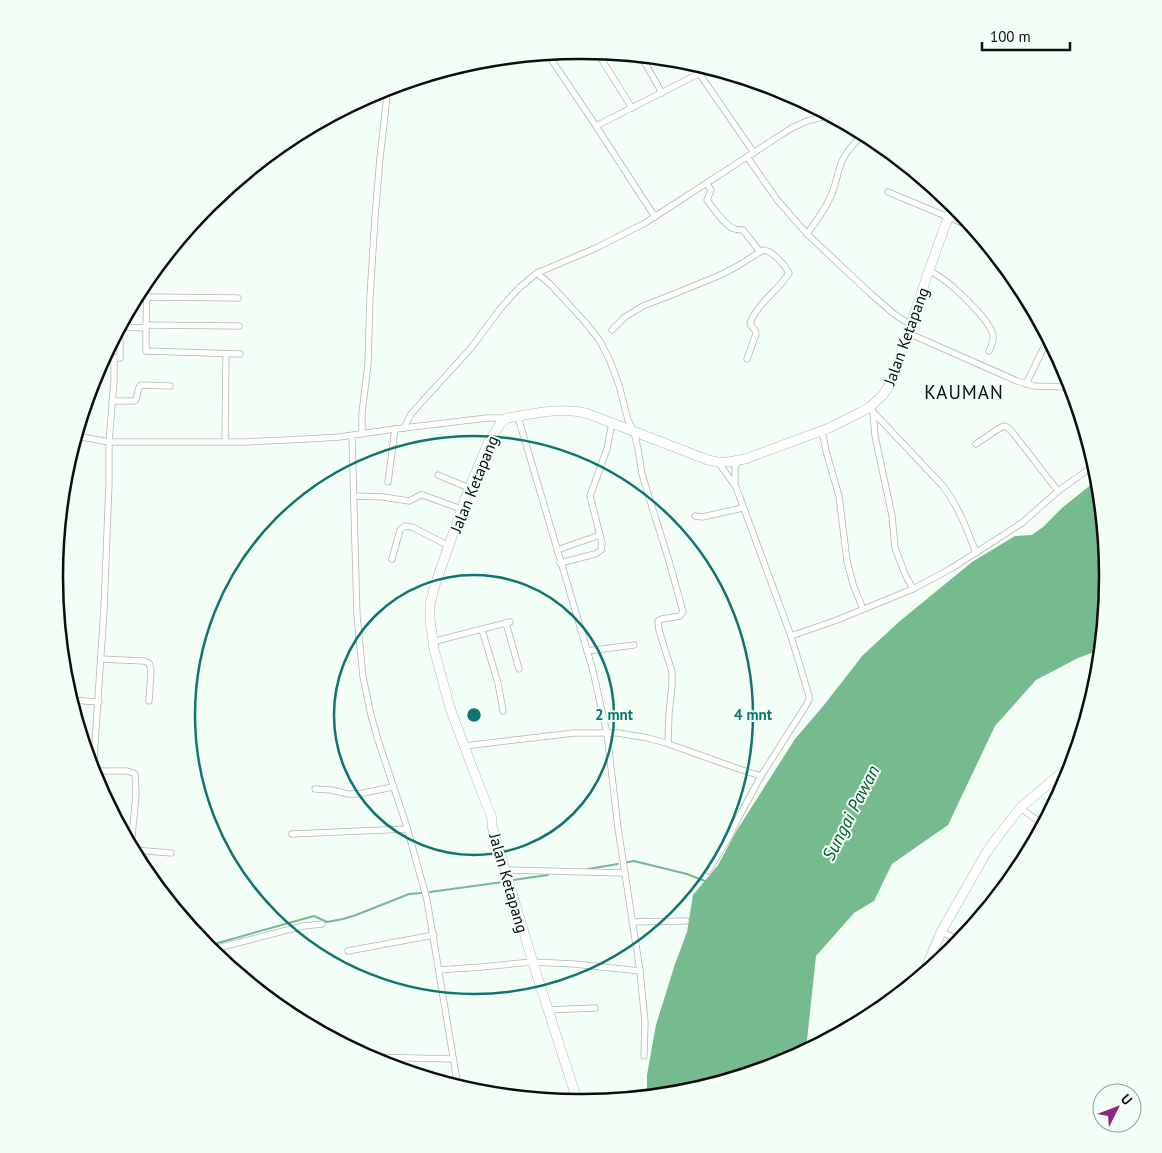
<svg xmlns="http://www.w3.org/2000/svg" width="1162" height="1153" font-family="'PT Sans',sans-serif">
<rect width="100%" height="100%" fill="#f3fef7"/>
<path fill="#76ba90" d="M1098,479L1107,577L1100,650L1078,658L1036,680L995,726L948,825L892,864L874,901L854,913L816,956L806,1050L782,1063L683,1093L647,1096V1075L656,1025L675,964L687,932L693,895L718,865L737,830L795,739L824,705L863,655L900,621L972,562L1015,536L1032,535L1043,527L1062,508Z"/>
<g fill="none" stroke-linecap="round" stroke-linejoin="round">
<g stroke="#76ba90" stroke-width="2">
<path d="M628,862L634,861L687,874L705,881"/>
<path d="M588,869L618,864"/>
<path d="M513,880L548,875"/>
<path d="M430,892L503,882"/>
<path d="M207,946L314,916L327,922L343,919L356,915L409,894L421,893"/>
</g>
<g stroke="#aeb8b1" stroke-width="7">
<g id="street">
<path d="M597,52L632,108"/>
<path d="M547,53L596,126L655,217"/>
<path d="M641,56L662,93"/>
<path d="M692,63L754,153"/>
<path d="M596,126L710,68"/>
<path d="M748,158L778,201L807,234L871,294L894,314L911,325"/>
<path d="M707,184L711,190L707,200C713,208 725,226 735,229C738,230 741,230 743,230L760,252"/>
<path d="M888,192L972,227"/>
<path d="M807,234C815,223 824,211 830,198C836,186 837,173 842,161C847,150 855,142 864,134"/>
<path d="M929,270C937,275 945,280 952,286C962,295 992,323 993,336C994,342 991,346 989,351"/>
<path d="M537,273L551,285L585,322L600,341L610,361L619,385L628,420L634,432L638,449L642,474L648,494L669,561L682,608L683,612L680,616L662,619L658,621L659,630L672,672V686L669,713L668,743"/>
<path d="M146,297L238,298"/>
<path d="M146,325L239,326"/>
<path d="M120,327L146,328L147,284"/>
<path d="M146,328V351L240,354"/>
<path d="M612,330L625,317L643,306L674,294L718,276L736,267L763,250C773,251 784,264 789,273C779,290 756,304 750,324L755,330L756,334L747,359"/>
<path d="M908,333L1017,381L1034,386L1062,387L1072,391"/>
<path d="M104,357L114,358"/>
<path d="M1026,384L1048,339"/>
<path d="M112,401H135C139,396 136,389 141,385L170,386"/>
<path d="M872,411L943,486C958,506 967,529 976,553"/>
<path d="M873,412L875,436L892,516L895,548L905,574L913,589"/>
<path d="M404,428L411,414L471,348L500,309L520,287L537,273L596,248L645,223L790,129L807,121L830,115"/>
<path d="M822,431L826,451L839,496L847,561L853,584L863,609"/>
<path d="M362,434V413L368,364L370,297L375,217L380,158L388,87"/>
<path d="M76,436L109,442H246L307,439L339,437L395,429L487,418H507"/>
<path d="M352,436L357,616L363,677L371,715L378,740L406,824L427,900L458,1087"/>
<path d="M225,441L226,354"/>
<path d="M976,444L998,429L1004,426L1007,427L1013,433L1058,491"/>
<path d="M438,475L469,488"/>
<path d="M388,482L395,429"/>
<path d="M735,485V467L738,461"/>
<path d="M354,496L383,497L409,501L421,495H423L461,509"/>
<path d="M695,516L702,517L743,508"/>
<path d="M557,550L600,535"/>
<path d="M392,559L400,530L405,526L412,527L449,546"/>
<path d="M560,563L595,554L601,550L602,543L590,496L607,449L612,423"/>
<path d="M506,623L519,669"/>
<path d="M482,630L498,683L503,711"/>
<path d="M791,636L837,620L913,589L952,568L1022,523L1058,491L1095,465"/>
<path d="M432,642L510,622"/>
<path d="M587,651L634,645"/>
<path d="M101,659L144,661L149,663L151,670L149,701"/>
<path d="M71,700L99,702"/>
<path d="M464,746L574,733H618L648,738L666,743L739,769L761,776"/>
<path d="M93,771H127L133,773L135,774L136,794L131,847"/>
<path d="M93,773L104,609L109,483V442L114,381V358H120V341L118,330"/>
<path d="M315,789L332,790L348,794H358L393,787"/>
<path d="M1020,808L1043,824"/>
<path d="M292,834L407,829"/>
<path d="M133,850L171,853"/>
<path d="M505,870L625,873"/>
<path d="M708,871L730,835L733,828L761,776L805,707L809,700V696L791,636L736,487L718,462"/>
<path d="M632,922L686,921"/>
<path d="M941,932L960,940"/>
<path d="M210,950L303,926L322,924"/>
<path d="M348,951L434,935"/>
<path d="M439,970L481,967L532,962L574,964L640,971L618,828L607,733L592,667L518,417"/>
<path d="M640,971L645,1022L644,1056"/>
<path d="M547,1010L595,1008"/>
<path d="M369,1057L453,1059"/>
</g>
</g>
<g stroke="#aeb8b1" stroke-width="10">
<g id="primary">
<path d="M924,973L941,932L986,853L999,835L1020,808L1072,764"/>
<path d="M578,1103L534,966L492,826V818L477,780L450,708L434,649L430,620V605L435,585L467,494L488,443L500,424L507,418C533,414 560,407 586,413L708,460L718,462H728L745,459L829,428L861,412L870,407L883,395L892,381L928,273L953,204"/>
</g>
</g>
<use href="#street" stroke="#fff" stroke-width="5.5"/>
<use href="#primary" stroke="#fff" stroke-width="9"/>
</g>
<g fill="none" stroke="#0f766e" stroke-width="2.5">
<circle cx="474" cy="715" r="140"/>
<circle cx="474" cy="715" r="279"/>
</g>
<g text-anchor="middle" stroke-width="4" stroke-linejoin="round" paint-order="stroke">
<g font-size="16" fill="#0b0e0c" stroke="#f3fef7">
<text transform="translate(906 336) rotate(-70)" y="6">Jalan Ketapang</text>
<text transform="translate(474 484) rotate(-68)" y="6">Jalan Ketapang</text>
<text transform="translate(509 883) rotate(74)" y="6">Jalan Ketapang</text>
</g>
<g font-size="18" font-style="italic" fill="#025933" stroke="#f3fef7">
<text transform="translate(851 813) rotate(-63)" y="6">Sungai Pawan</text>
</g>
<g font-size="19" letter-spacing="1" fill="#0b0e0c" stroke="#f3fef7">
<text x="964" y="399">KAUMAN</text>
</g>
</g>
<path d="M0 0H1162V1153H0ZM580 59H582A517 517 0 0 1 1099 576V577A517 517 0 0 1 582 1094H580A517 517 0 0 1 63 577V576A517 517 0 0 1 580 59Z" fill="#f3fef7" fill-rule="evenodd"/>
<path fill="none" stroke="#0b0e0c" stroke-width="2.5" d="M580 59H582A517 517 0 0 1 1099 576V577A517 517 0 0 1 582 1094H580A517 517 0 0 1 63 577V576A517 517 0 0 1 580 59Z"/>
<circle cx="474" cy="715" r="8" fill="#0f766e" stroke="#f3fef7" stroke-width="2.5"/>
<g font-size="15" text-anchor="middle" font-weight="bold" fill="#0f766e" stroke="#f3fef7" stroke-width="4" stroke-linejoin="round" paint-order="stroke">
<text x="614" y="720">2 mnt</text>
<text x="753" y="720">4 mnt</text>
</g>
<g transform="translate(1117 1108) rotate(48)"><circle r="24" fill="#f3fef7" stroke="#969e99"/>
<path d="M0-4L9 19L0 12L-9 19Z" fill="#912487"/>
<text y="-8" font-size="14" font-weight="bold" text-anchor="middle" fill="#0b0e0c">U</text>
</g>
<path d="M982 42v8h88v-8" fill="none" stroke="#0b0e0c" stroke-width="2.5"/>
<text x="990" y="42" font-size="15" fill="#0b0e0c" stroke="#f3fef7" stroke-width="4" paint-order="stroke">100 m</text>
</svg>
